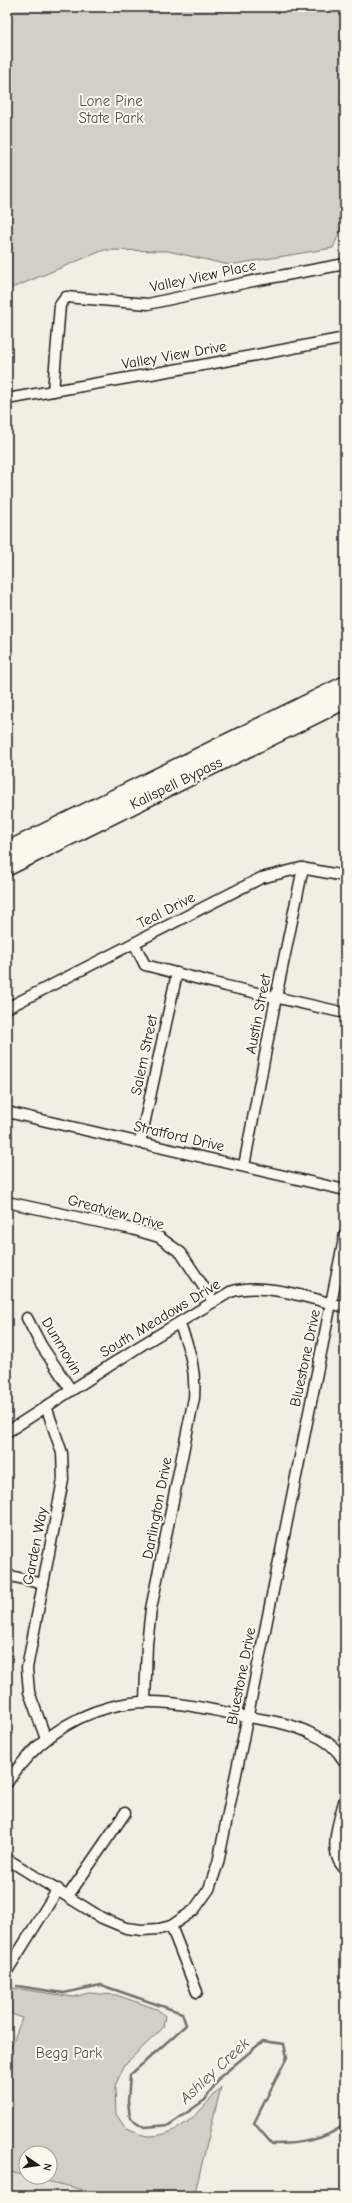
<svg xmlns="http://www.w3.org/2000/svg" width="352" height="2203" font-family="'Comic Neue',sans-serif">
<rect width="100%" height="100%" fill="#f2eee4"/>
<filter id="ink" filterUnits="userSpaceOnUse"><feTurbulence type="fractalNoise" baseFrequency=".025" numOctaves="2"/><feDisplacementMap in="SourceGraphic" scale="8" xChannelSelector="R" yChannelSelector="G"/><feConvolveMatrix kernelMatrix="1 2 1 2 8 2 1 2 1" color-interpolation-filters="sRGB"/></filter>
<g filter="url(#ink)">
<path fill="#e2ded5" d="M7,2171L68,2186L65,2196H7Z"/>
<g fill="#d2cfc6" stroke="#777671">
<path d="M7,7H345V219L333,248L229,265L168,251L104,250L7,290Z"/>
<path d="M7,1987L74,1997L88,1993L116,1995L157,2009L165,2016L163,2028L125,2064L115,2086L116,2114L126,2129C133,2131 142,2136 150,2136C181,2136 203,2108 221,2087L194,2196H109L30,2177H50V2153H26V2176L7,2171V2058L22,2018L7,2012Z"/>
</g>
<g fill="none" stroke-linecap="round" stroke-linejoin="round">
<path stroke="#716f6b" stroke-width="2.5" d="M17,1986L64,1993L101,1985L182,2013L186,2025L130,2075L128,2101L130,2118L144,2127L169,2125L205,2100L220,2077L263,2041L284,2044L287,2057L254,2123L272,2144C298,2144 324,2141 345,2124"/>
<g stroke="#1c1c1c" stroke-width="13">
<g id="minor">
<path d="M53,391L60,305L66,297L148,304L253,281L345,264"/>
<path d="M7,399L214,363L345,338"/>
<path d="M134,943L145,965L226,986L345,1013"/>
<path d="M7,1008L261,878L301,868L345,876"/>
<path d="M7,1112L345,1190"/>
<path d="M140,1143L177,973"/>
<path d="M244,1166L276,997L303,868"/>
<path d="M7,1202L132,1229L159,1237L181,1253L213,1301"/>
<path d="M27,1318L41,1345L71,1390"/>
<path d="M46,1406L62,1453L63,1480L27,1668L29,1692L46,1739"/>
<path d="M7,1432L140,1346L230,1292C264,1281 311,1299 345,1307"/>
<path d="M7,1575L43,1584"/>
<path d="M145,1702L147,1644L151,1609L194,1398C196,1370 190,1349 179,1323"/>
<path d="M7,1783C31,1746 67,1718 110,1707C153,1695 199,1707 242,1716C266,1720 291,1723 312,1734C325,1739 337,1749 344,1761"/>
<path d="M345,1798C340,1819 326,1852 345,1869"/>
<path d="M7,1859L102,1918L126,1928L142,1930L159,1929L171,1926L194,1910L209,1889L218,1863L345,1234"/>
<path d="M68,1896L125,1813"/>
<path d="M171,1926L197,1992"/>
<path d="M7,1971L58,1889"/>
</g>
</g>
<g stroke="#1c1c1c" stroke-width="20">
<g id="trunk">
<path d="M7,851L345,685"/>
<path d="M7,867L345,700"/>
</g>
</g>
<use href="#minor" stroke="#fbf7ec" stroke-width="10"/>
<use href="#trunk" stroke="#fbf7ec" stroke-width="17"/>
</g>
</g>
<g text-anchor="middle" stroke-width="4" stroke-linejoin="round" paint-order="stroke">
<g font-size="15" fill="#53524f" stroke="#fbf7ec">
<text x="111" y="106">Lone Pine<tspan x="111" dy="17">State Park</tspan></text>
<text x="69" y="2058">Begg Park</text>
</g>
<g font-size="15" fill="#1c1c1c" stroke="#fbf7ec">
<text transform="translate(203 276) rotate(-12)" y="5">Valley View Place</text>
<text transform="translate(174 355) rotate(-10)" y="5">Valley View Drive</text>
<text transform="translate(176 783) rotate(-26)" y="5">Kalispell Bypass</text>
<text transform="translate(166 910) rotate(-27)" y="5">Teal Drive</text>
<text transform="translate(258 1014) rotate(-79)" y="5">Austin Street</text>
<text transform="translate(144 1055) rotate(-78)" y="5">Salem Street</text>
<text transform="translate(179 1136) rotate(13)" y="5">Stratford Drive</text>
<text transform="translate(116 1212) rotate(15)" y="5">Greatview Drive</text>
<text transform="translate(160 1318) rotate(-31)" y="5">South Meadows Drive</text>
<text transform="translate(62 1346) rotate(59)" y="5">Dunmovin</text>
<text transform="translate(305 1358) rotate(-78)" y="5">Bluestone Drive</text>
<text transform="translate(157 1508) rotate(-79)" y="5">Darlington Drive</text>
<text transform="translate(35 1546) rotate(-79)" y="5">Garden Way</text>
<text transform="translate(241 1676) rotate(-79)" y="5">Bluestone Drive</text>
</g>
<g font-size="16" font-style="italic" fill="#545351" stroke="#fbf7ec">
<text transform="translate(214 2070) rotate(-43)" y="6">Ashley Creek</text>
</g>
</g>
<rect width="352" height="2203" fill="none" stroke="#fbf7ec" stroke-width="24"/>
<rect x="12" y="12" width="328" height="2179" fill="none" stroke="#1c1c1c" stroke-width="1.5" filter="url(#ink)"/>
<g transform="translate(38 2165) rotate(103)"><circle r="19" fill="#fbf7ec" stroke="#a29f99"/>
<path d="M0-3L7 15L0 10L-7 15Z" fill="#1c1c1c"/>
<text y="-6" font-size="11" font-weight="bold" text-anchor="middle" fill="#1c1c1c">N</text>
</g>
</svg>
